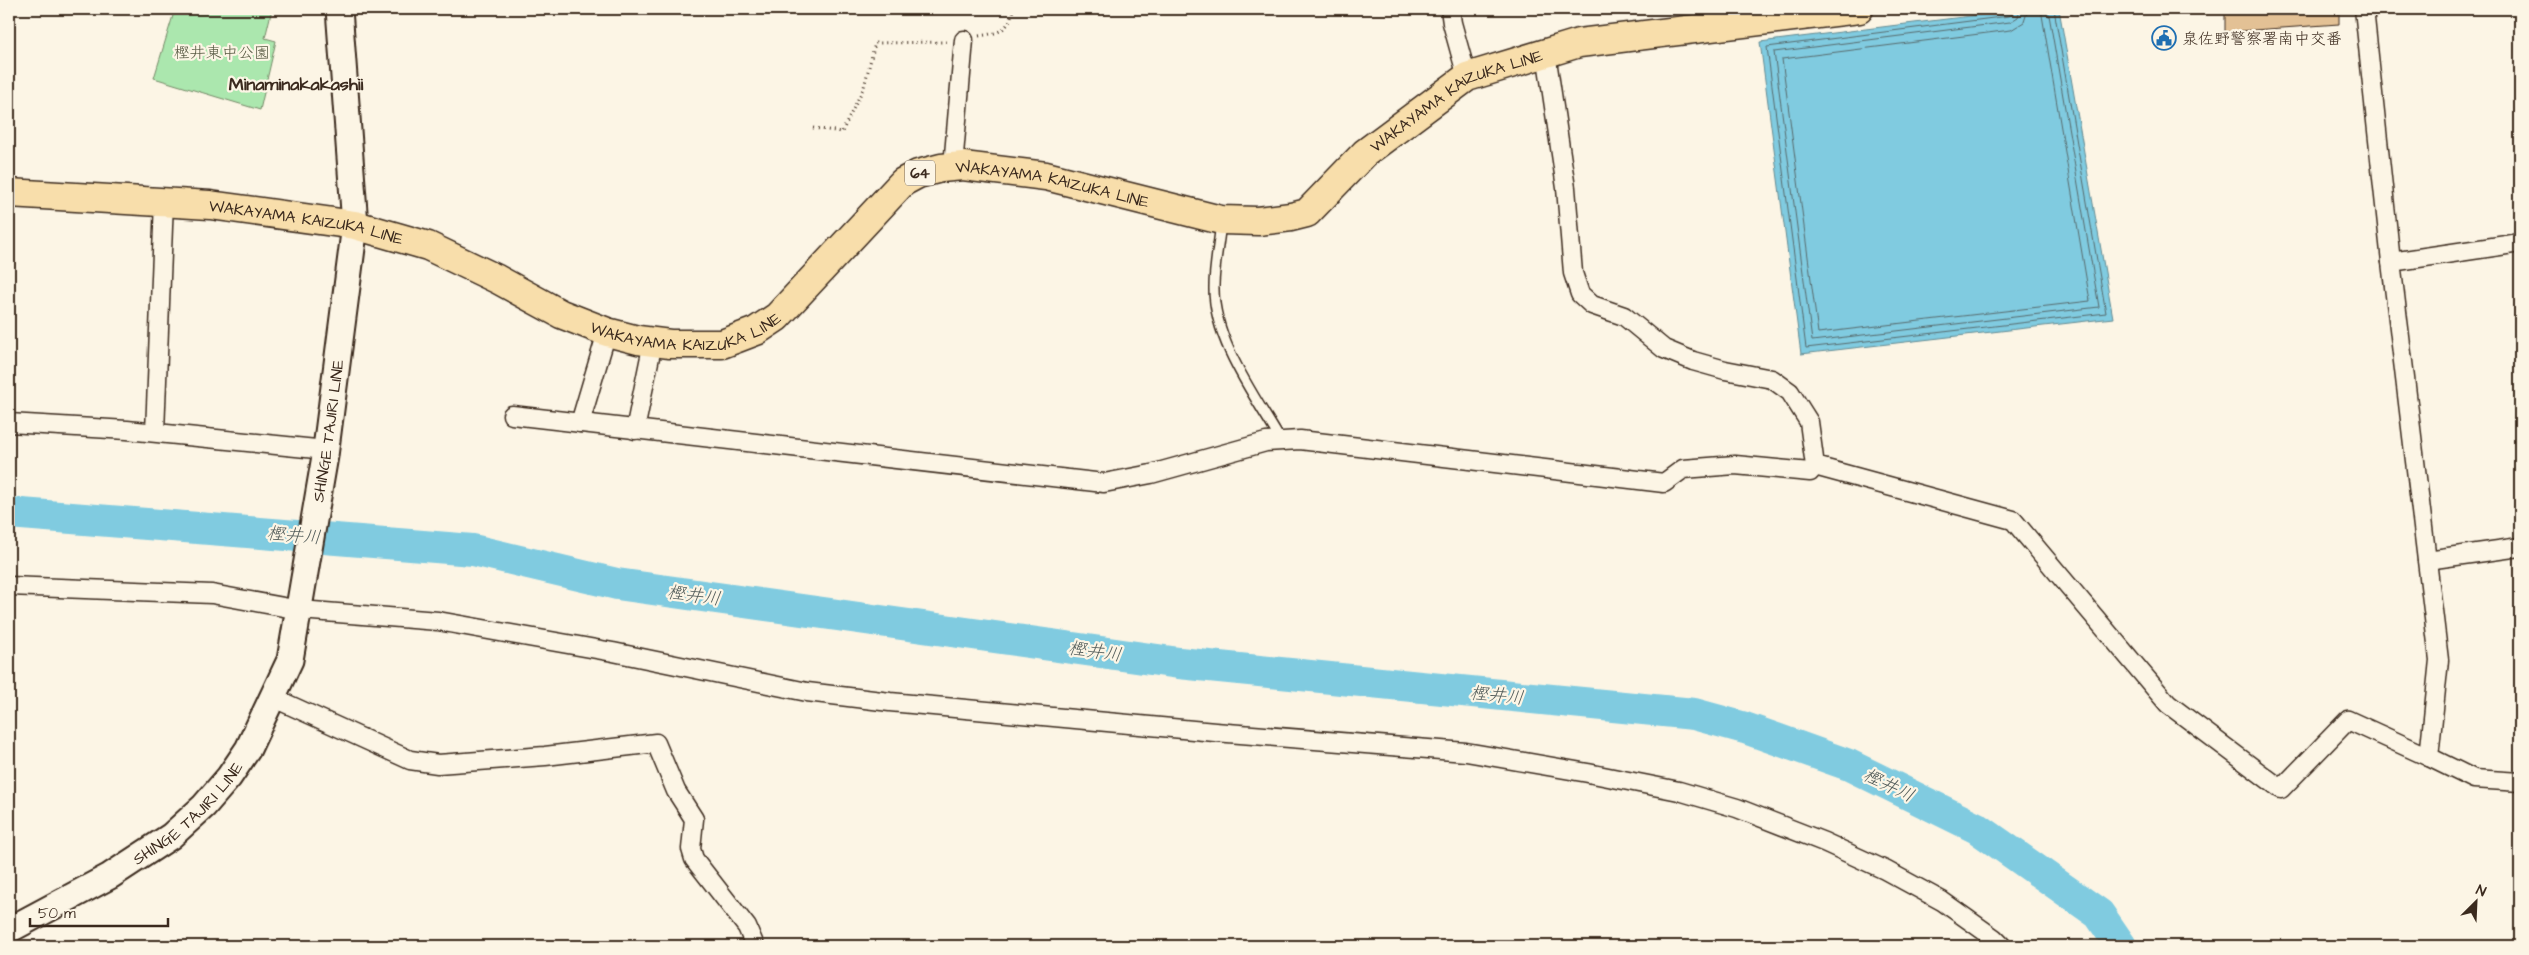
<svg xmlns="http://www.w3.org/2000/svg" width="2529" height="955" font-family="'Architects Daughter','Klee One',sans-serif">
<rect width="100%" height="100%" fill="#fcf5e5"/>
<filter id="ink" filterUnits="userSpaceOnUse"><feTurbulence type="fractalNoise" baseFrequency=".02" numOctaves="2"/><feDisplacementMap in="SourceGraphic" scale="10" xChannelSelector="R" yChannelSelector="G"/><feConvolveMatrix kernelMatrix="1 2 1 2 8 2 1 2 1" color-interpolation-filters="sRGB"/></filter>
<g filter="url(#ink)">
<path fill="#abe7ae" stroke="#738866" d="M175,9H272L265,38L276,41L260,110L154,78Z"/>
<path fill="#80cbe0" stroke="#648b92" d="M2028,9H2059L2113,318L1801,354L1760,42Z"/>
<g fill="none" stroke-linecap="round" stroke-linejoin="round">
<g stroke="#576a6c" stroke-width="1">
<path d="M2014,9L2013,14L2009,16L1767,47L1806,348L2106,313L2054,9"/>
<path d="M2020,9L2018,17L2010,22L1774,52L1812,341L2099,307L2048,9"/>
<path d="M2028,9L2024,22L2011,30L1782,59L1818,333L2090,301L2041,9"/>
</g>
<path stroke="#80cbe0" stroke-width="32" d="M9,513L473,550L617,584L1179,663L1694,714L1745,728L1849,765L1977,828L2099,914L2121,946"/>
</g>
<path fill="#e3c195" stroke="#3b2a1e" d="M2225,9H2339V24L2225,32Z"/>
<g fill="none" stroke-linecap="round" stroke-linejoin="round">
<g stroke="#3b2a1e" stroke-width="12">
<path id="service" d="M1221,222C1219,244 1214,266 1214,287C1213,340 1255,396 1281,441"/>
</g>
<g stroke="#3b2a1e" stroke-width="21">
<g id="minor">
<path d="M1450,9L1452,23L1467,77"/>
<path d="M2364,9L2391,262L2439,660L2429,757L2474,779L2520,782"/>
<path d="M1546,53L1566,188L1573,273L1580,294L1592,305L1624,316L1664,349L1693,361L1725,370L1772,379L1790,392L1809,422L1815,466L2013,520L2168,704L2281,789L2348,720L2429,757"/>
<path d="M953,166L964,40"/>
<path d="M2391,262L2520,243"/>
<path d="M512,415L1104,483L1151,474L1266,442L1300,440L1664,483L1683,469L1735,465L1810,472L1815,466"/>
<path d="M9,423L127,430L326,450"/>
<path d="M580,423L607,332"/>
<path d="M635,430L653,342"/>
<path d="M155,432L164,201"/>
<path d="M2427,560L2520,547"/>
<path d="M9,586L212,594L300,610L438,621L613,652L807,692L890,702L1215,732L1466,752L1588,773L1679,791L1737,808L1824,842L1885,870L1942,901L1994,938L2002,946"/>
<path d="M274,698L410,760L438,764L545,756L656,743L676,791L694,819L691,849L694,859L747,927L755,946"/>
</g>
</g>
<g stroke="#3b2a1e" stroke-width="29">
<g id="secondary">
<path id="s1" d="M9,930L110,876L171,836L204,806L229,777L248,749L290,660L325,456L355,225L339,9"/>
</g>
</g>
<g stroke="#3b2a1e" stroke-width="31">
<g id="primary">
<path id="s2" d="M9,193L210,205L355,225L428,246L497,279L561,314L607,332L638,340L670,344H722L756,331L777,317L903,182L918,174L941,168L963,166L1046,176L1221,220L1258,221L1291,217L1307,213L1365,153L1467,77L1579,43L1859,9"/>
</g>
</g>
<g stroke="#3b2a1e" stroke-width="3" stroke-dasharray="1 4" stroke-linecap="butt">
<path d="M979,36C999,33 1009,31 1013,9"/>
<path d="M813,128L842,132L864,87L875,43L946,42"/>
</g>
<use href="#service" stroke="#fcf5e5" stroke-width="9"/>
<use href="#minor" stroke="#fcf5e5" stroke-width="18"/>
<use href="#secondary" stroke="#fcf5e5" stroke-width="25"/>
<use href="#primary" stroke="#f8deab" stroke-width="28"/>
</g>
</g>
<defs>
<g id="civic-ring" transform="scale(1.25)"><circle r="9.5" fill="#fcf5e5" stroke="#1f6fb2" stroke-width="1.5"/><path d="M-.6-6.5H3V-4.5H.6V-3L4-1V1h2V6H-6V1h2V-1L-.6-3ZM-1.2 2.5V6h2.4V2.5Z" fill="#1f6fb2"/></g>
</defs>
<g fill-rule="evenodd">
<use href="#civic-ring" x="2164" y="38"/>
</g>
<g text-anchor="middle" stroke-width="4.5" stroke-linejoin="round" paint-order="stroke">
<rect fill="#fcf5e5" stroke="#75675a" stroke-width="1" x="905" y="160.5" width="30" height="25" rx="4"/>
<g font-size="15" font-weight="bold" fill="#3b2a1e">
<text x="920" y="178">64</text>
</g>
<g font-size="16" fill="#3b2a1e" stroke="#fcf5e5" text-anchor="start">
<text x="2182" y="44">泉佐野警察署南中交番</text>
</g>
<g font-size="16" fill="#575942" stroke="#fcf5e5">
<text x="222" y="58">樫井東中公園</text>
</g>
<g font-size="16" fill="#3b2a1e" stroke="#fcf5e5">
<text dy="6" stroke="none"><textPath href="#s2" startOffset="1589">WAKAYAMA KAIZUKA LINE</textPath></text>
<text dy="6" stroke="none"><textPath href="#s2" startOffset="1139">WAKAYAMA KAIZUKA LINE</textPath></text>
<text dy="6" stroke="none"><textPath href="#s2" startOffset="299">WAKAYAMA KAIZUKA LINE</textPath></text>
<text dy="6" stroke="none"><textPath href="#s2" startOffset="704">WAKAYAMA KAIZUKA LINE</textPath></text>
<text dy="6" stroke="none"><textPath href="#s1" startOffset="635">SHINGE TAJIRI LINE</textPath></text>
<text dy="6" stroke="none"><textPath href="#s1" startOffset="215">SHINGE TAJIRI LINE</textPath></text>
</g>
<g font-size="18" font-weight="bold" fill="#3b2a1e" stroke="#fcf5e5">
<text x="296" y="90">Minaminakakashii</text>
</g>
<g font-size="18" font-style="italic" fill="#505a58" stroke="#fcf5e5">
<text transform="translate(294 535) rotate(5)" y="6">樫井川</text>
<text transform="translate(694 595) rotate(8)" y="6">樫井川</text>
<text transform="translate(1095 651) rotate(8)" y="6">樫井川</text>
<text transform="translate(1497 695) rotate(6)" y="6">樫井川</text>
<text transform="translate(1889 785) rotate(26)" y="6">樫井川</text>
</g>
</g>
<rect width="2529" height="955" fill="none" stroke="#fcf5e5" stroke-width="30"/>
<rect x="15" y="15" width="2499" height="925" fill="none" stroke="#3b2a1e" stroke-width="2" filter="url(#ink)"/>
<g transform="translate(2476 902) rotate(24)" stroke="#fcf5e5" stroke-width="4" paint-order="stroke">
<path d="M0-4L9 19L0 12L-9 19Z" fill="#3b2a1e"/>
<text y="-8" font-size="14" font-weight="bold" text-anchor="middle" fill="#3b2a1e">N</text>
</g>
<path d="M30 918v8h138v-8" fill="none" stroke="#3b2a1e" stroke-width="2.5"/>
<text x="38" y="918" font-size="15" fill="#3b2a1e" stroke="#fcf5e5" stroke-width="4" paint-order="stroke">50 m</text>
</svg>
